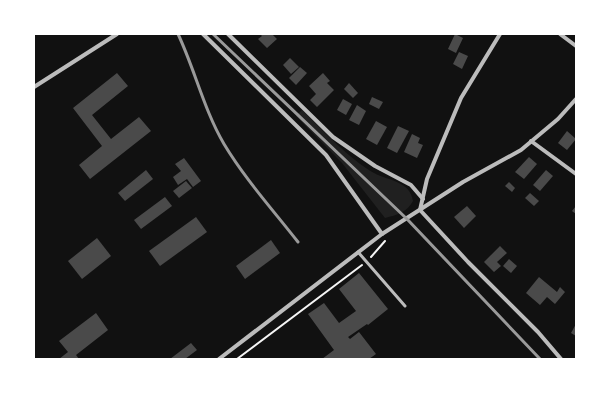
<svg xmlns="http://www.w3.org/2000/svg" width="610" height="393" font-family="Bitter,serif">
<rect width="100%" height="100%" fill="#111"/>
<path fill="#202020" d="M302,110C323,130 349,159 374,173C389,181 410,181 413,201C407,212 397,215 385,218L342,163L296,116Z"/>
<g fill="#4a4a4a">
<path d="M260,34H272L277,39L267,48L258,39L262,36Z"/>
<path d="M455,34L463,38L456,53L448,49Z"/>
<path d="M459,52L468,56L462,69L453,64Z"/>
<path d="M290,58L299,67L291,74L283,65Z"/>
<path d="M300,67L307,73L296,85L289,78Z"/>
<path d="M117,73L128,86L92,115L111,139L139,117L151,131L90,179L79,165L102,146L73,108Z"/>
<path d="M323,73L330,81L327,83L334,90L317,107L310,100L316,94L309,86Z"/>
<path d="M349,83L358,93L353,98L344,89Z"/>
<path d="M372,97L383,102L379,109L369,104Z"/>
<path d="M343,99L352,104L346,115L337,110Z"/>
<path d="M357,105L366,111L359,125L349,120Z"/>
<path d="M376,121L387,127L377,145L366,139Z"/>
<path d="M398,126L409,131L397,153L387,148Z"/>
<path d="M567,131L576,139L567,150L558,143Z"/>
<path d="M412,134L420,138L418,143L423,145L417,158L404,152Z"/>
<path d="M529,157L537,164L524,179L515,172Z"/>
<path d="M184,158L201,181L193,187L187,179L178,185L173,177L181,171L175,164Z"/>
<path d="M146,170L153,179L125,201L118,193Z"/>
<path d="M546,170L553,176L540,191L533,185Z"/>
<path d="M186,181L192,188L179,198L173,191Z"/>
<path d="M509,182L515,188L512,192L505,186Z"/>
<path d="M530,193L539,201L534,206L525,198Z"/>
<path d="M165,197L172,206L141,229L134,220Z"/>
<path d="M467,206L476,216L464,228L454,217Z"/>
<path d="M576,206V214L572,211Z"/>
<path d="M196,217L207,232L160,266L149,251Z"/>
<path d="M97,238L111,256L82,279L68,261Z"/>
<path d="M271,240L280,253L245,279L236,266Z"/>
<path d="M500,246L507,253L497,262L501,266L494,272L484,262Z"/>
<path d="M509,259L517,266L511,273L503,266Z"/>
<path d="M359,273L388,309L368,325L367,324L348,337L350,339L359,332L376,354L369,359H322L334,350L308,314L324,303L339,323L356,311L339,289Z"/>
<path d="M539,277L557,292L560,287L565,292L555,304L547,297L540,305L526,293Z"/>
<path d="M96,313L108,330L76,355L79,359H59L68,352L59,341Z"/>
<path d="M576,324V336L571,333Z"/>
<path d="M191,343L197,350L185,359H170Z"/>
</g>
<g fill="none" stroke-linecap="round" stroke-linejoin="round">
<g stroke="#f5f5f5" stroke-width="2">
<path d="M371,257L385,241"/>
<path d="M237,359L362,265"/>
</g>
<path stroke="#bcbcbc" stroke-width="3" d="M358,252L405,306"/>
<g stroke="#bcbcbc" stroke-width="4">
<path d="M203,34L326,155L382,234"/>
<path d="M228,34L333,137L375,166L411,185L423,199"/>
<path d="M500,34L461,98L427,179L420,210L468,262L538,332L561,359"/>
<path d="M560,34L576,46"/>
<path d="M34,87L117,34"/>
<path d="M531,141L576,174"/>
<path d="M219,359L382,234L463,182L521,150L558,119L576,99"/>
</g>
<g stroke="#9a9a9a" stroke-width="3">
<path d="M178,34C195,70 204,110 224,144C245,179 273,210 298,242"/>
<path d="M213,34L407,219L540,359"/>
</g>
</g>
<rect width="610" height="393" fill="none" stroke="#ffffff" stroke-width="70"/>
</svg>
